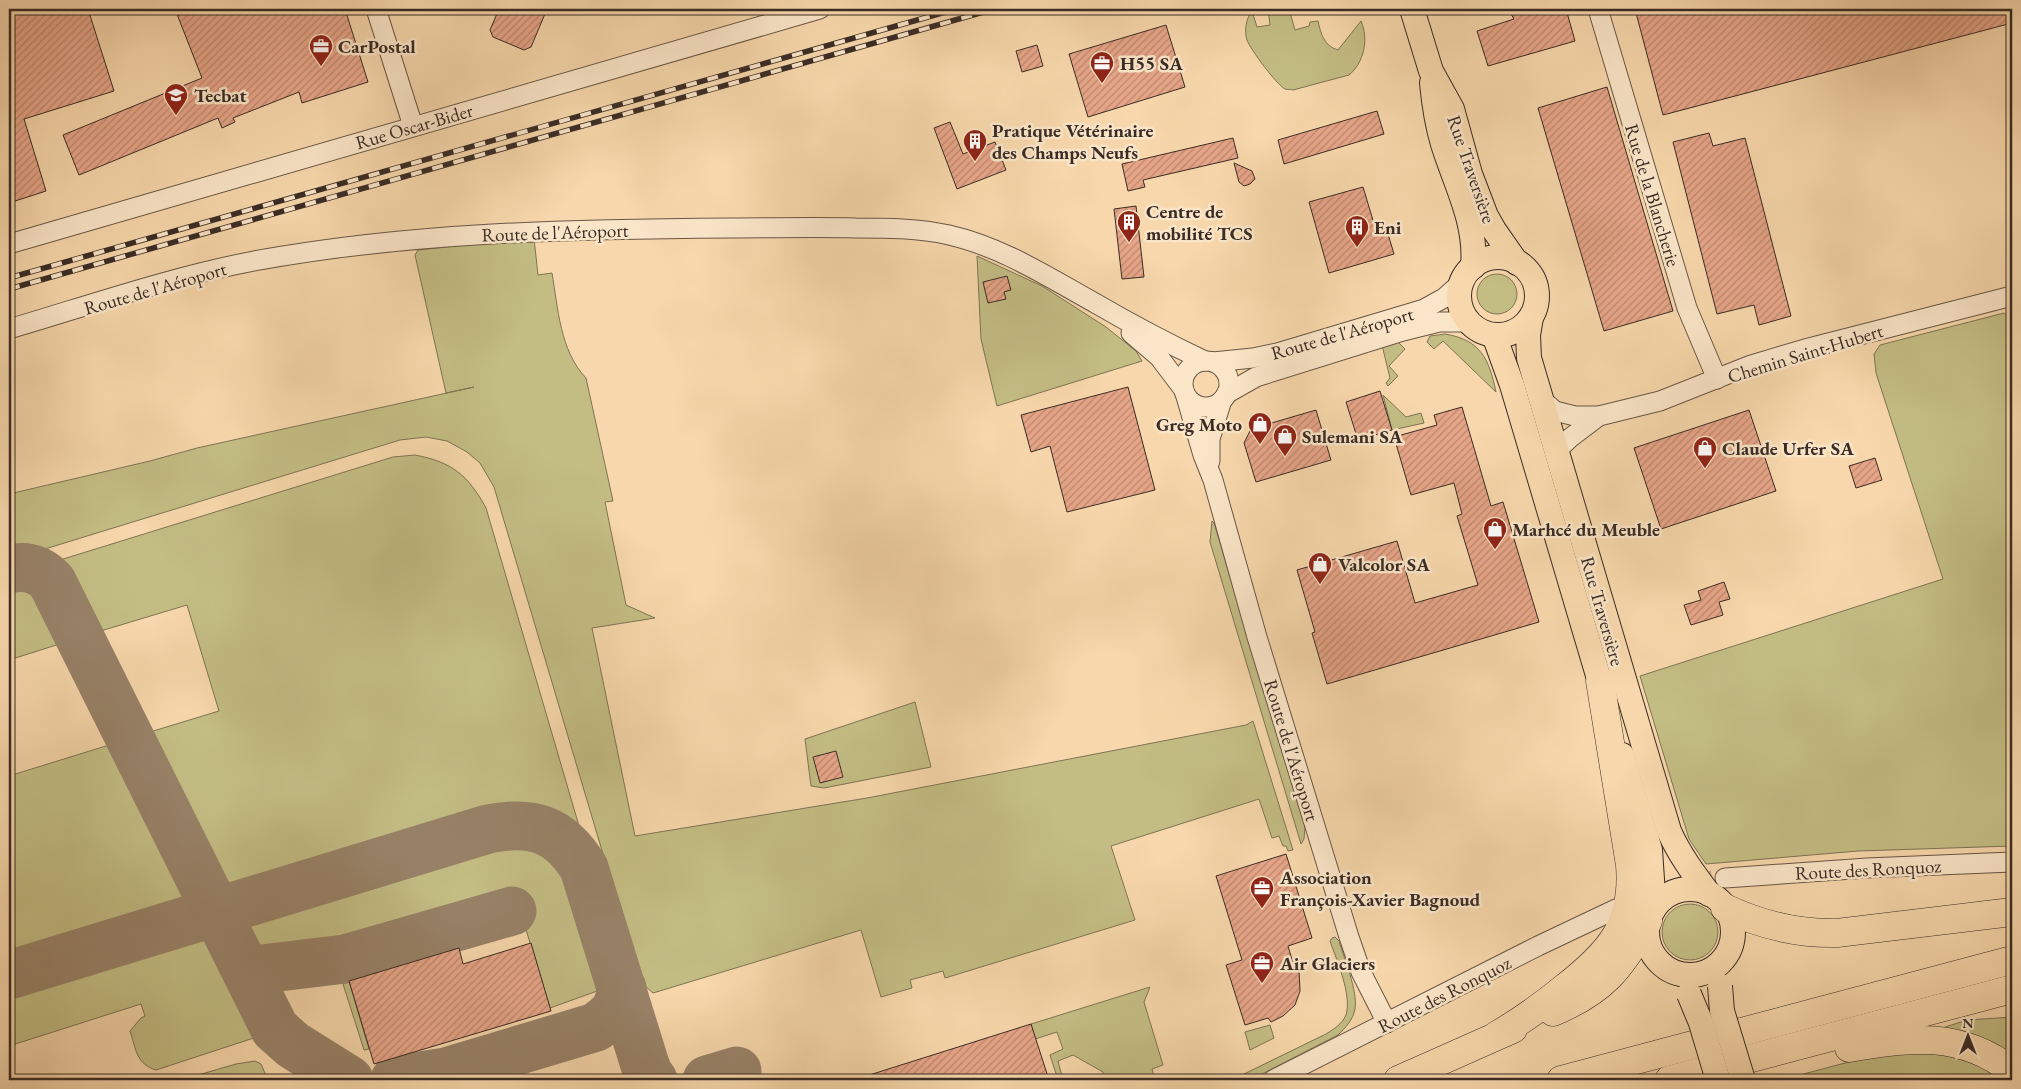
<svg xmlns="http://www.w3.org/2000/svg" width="2021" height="1089" font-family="'EB Garamond',serif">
<defs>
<pattern id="building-hatch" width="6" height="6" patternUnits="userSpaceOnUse" patternTransform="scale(1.25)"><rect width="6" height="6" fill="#e7a588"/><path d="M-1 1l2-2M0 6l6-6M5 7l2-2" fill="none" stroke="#bc876f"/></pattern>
</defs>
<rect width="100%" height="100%" fill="#f7d7ab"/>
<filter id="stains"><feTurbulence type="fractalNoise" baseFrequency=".004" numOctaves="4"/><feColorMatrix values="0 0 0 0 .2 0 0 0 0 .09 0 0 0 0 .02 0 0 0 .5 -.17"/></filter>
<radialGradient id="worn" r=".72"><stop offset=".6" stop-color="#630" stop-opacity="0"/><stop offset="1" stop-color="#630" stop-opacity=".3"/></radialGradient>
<g fill="#c3bd84" stroke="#7e7454">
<path d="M1268,9H1289L1295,30L1309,26L1310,22L1318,21C1321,34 1324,46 1338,50L1361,21C1369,39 1364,63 1349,75L1293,90C1291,89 1288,90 1285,89C1277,85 1250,49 1247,40C1244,30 1246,19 1252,11L1257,27L1270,25Z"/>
<path d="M534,238L538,275L552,273C558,308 560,351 586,378L613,501L605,502L626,605L655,618L592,628L635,836L867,798L1246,725L1253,721L1293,850L1288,851L1286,846H1283L1279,836L1272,838L1259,799L1111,846L1135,920L945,978L943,971L910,980L912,988L881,997L861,930L653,993L645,986L603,854L494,487L480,463L467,452L447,441L426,437L400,440L9,560V494L150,461L197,448L474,387L446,393L415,255L418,250Z"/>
<path d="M977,256L1042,286L1106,327L1136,351L1142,361L997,406L981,339Z"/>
<circle cx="1497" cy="294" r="20"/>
<path d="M2004,313L2012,320V846L1858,851L1706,864L1689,839L1640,676L1943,579L1876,373L1874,354L1880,345Z"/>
<path d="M1445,334C1481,340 1489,359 1496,392L1443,341L1434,349L1427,342L1430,336Z"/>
<path d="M1398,342L1405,349L1389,366L1398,376L1388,386L1386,383L1390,378L1382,345Z"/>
<path d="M1383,395L1406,417L1421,413L1424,423L1392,430Z"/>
<path d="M415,455C452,462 468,475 486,508L579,826C560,813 542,805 519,806L218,898L140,735L219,711L187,605L94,633L83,621L59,576L47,564L393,457Z"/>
<path d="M1212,521L1214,523L1305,827L1304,839L1301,844L1210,542Z"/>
<path d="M22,575L33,578L43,585L70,633L69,641L9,660V577Z"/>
<path d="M915,702L931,767L824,788L811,786L805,739Z"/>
<path d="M122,741L126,744L201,893L200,902L9,962V776Z"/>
<path d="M496,842H512L533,846L546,853L565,873L600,990L550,1008L516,897L344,947C325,956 268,965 249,958L234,926L236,920Z"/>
<circle cx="1690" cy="932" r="28"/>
<path d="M213,928L218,932L270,1039L260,1036L156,1070C136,1064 136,1049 130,1031L141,1018L145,1016L141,1004L9,1046V988Z"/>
<path d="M1335,937L1339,941C1344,958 1358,991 1355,1009C1353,1020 1346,1027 1338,1035L1256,1077L1244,1074L1326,1034C1334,1029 1342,1024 1346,1015C1352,995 1337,961 1330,941L1332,938Z"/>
<path d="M349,981L369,1049L364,1050L343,984Z"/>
<path d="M1150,987L1144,1002L1163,1065L1152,1069L1155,1080H1102L1103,1072L1073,1055L1058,1061L1063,1080H1058L1050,1055L1063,1049L1057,1032L1035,1039L1031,1024Z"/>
<path d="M2012,1017V1060L1939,1029L1967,1020Z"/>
<path d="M1270,1025L1274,1038L1250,1050L1245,1032Z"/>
<path d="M1941,1052L1976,1063L2000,1080H1939L1934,1079L1930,1080H1781L1875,1055Z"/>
<path d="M255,1061L261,1064L268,1080H181L236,1064Z"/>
<path d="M308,1069L328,1080H291L299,1071Z"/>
</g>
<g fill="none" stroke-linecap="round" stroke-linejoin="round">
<g stroke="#988268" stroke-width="49">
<path d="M9,569C26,565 40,569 52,582L275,1029L293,1045L349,1080"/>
<path d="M241,961L247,967L254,970L345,959L512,911"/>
<path d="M9,975L488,829C533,820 560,829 584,868L645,1065L649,1075L653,1080"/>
<path d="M395,1080L446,1072L596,1027C614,1014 618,1010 622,988"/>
<path d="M707,1080L737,1071"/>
</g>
</g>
<g fill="url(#building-hatch)" stroke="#3a2c25">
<path d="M9,9H88L114,91L24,119L46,191L9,203Z"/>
<path d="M175,9H345L368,82L302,103L299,92L233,118L235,122L222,128L218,118L79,175L63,135L202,78Z"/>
<path d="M499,9H547L531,47L524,50L493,37L490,30Z"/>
<path d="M1508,9H1566L1575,41L1488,66L1477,31L1514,19Z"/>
<path d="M1635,9H2012V23L1663,115Z"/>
<path d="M1166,25L1185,87L1088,117L1069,54Z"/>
<path d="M1037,45L1043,66L1022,72L1016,51Z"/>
<path d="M1607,87L1673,311L1604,331L1538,108Z"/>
<path d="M1377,111L1384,134L1284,164L1278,140Z"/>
<path d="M950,122L963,154L995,142L1006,170L957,189L934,128Z"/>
<path d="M1709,133L1713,146L1745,138L1791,316L1759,325L1754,305L1717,314L1673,142Z"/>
<path d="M1233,138L1238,158L1143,180L1145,187L1128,191L1122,164Z"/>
<path d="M1234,163L1252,171L1255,179L1250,184L1244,186L1239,182Z"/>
<path d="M1363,187L1375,227L1385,224L1394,254L1329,273L1309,202Z"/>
<path d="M1136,206L1144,277L1122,279L1114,209Z"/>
<path d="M1007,276L1011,290L1004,292L1006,299L988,303L983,282Z"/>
<path d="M1128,387L1155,490L1067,512L1050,446L1031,452L1021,415Z"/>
<path d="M1380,391L1392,430L1358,440L1346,402Z"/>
<path d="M1462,407L1491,506L1503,502L1539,622L1327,684L1312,633L1315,632L1297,570L1397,541L1415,603L1478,585L1457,516L1462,514L1454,483L1411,495L1394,437L1437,425L1434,415Z"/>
<path d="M1316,410L1331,460L1256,482L1244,443L1251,429Z"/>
<path d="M1749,410L1776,491L1661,529L1634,448Z"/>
<path d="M1875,458L1882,480L1856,488L1849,466Z"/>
<path d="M1724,582L1730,599L1719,602L1723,615L1691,625L1684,605L1701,600L1698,591Z"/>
<path d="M836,751L843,777L820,783L813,757Z"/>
<path d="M1286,854L1312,938L1288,946L1295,970H1299L1300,991L1295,1005L1283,1016L1271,1022L1268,1018L1245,1025L1226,965L1242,960L1216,876Z"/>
<path d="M531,943L551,1011L374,1064L349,981L459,948L463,964Z"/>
<path d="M1031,1024L1049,1080H864L863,1077Z"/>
</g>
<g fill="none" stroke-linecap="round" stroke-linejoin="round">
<path stroke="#d1b590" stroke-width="19" stroke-dasharray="19 9" stroke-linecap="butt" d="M1640,899L1690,883L1725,878"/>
<g stroke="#695746" stroke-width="21">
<g id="minor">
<path d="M376,9L413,126"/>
<path d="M1598,9L1687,308L1717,379"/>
<path d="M9,244L820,9"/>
<path d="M9,329C90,305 171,277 254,261C412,232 572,229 732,228C773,228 815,227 856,228C887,228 918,228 949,235C1002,247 1048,277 1095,303C1131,324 1167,343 1205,361"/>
<path d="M1131,333L1159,357L1184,390"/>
<circle cx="1206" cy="384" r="23"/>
<path d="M1213,362L1253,358L1277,353L1424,309L1444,298L1462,282"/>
<path d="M1185,393L1203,455L1213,480L1257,637L1349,937L1361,972L1387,1023"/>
<path d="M1226,394L1256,377L1403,331L1439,322H1470"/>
<path d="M1541,399L1555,411L1575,416H1599L1660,401L1751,365L1805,349L2012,296"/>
<path d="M1556,451L1570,438L1599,416"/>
<path d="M1210,461V439L1222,400"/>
<path d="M1725,878L1867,868L2012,862"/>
<path d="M1273,1080L1538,946L1616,909"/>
</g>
</g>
<g stroke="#3a2c25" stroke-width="26">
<g id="major">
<path d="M1412,9L1431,71L1452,109L1470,174L1486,216L1494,230L1517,263"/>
<path d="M1432,83C1434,104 1437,124 1443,144C1456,186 1477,222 1473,267"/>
<circle cx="1498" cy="296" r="39"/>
<path d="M1531,317L1528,335L1529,358L1669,831C1679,854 1694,874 1709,894"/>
<path d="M1494,335L1512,385L1605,699"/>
<path d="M1622,755L1650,850L1654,909"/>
<circle cx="1690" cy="932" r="43"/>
</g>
</g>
<g stroke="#3a2c25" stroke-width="29">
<g id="highway">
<path d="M1725,908C1761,925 1796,934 1837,933L2012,912"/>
<path d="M1553,1012C1604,991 1621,968 1648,921"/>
<path d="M1497,1035C1520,1022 1542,1006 1563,989C1608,954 1635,926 1630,865L1600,681"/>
<path d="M1849,1048C1908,1037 1962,1031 2012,1071"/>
<path d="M1398,1080L1513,1029"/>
<path d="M1561,1080L2012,960"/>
<path d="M1669,1080L2012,989"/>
</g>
</g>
<use href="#minor" stroke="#fae5c8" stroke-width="19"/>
<use href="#major" stroke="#f7d7ab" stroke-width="24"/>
<use href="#highway" stroke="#f7d7ab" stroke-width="28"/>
<g stroke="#3a2c25" stroke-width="5.5">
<g id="rail">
<path d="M9,278L956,9"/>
<path d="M9,289L994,9"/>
</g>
</g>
<use href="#rail" stroke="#fae5c8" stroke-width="4" stroke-dasharray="11" stroke-linecap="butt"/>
<g stroke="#3a2c25" stroke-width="26" stroke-linecap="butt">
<g id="major-bridge">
<path d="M1720,986L1722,1011L1743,1080"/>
<path d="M1689,994L1701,1023L1718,1080"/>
</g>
</g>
<use href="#major-bridge" stroke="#f7d7ab" stroke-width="24"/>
</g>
<defs>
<g id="office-pin" transform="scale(1.25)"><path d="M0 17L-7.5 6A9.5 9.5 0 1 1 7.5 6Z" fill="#8f2418" stroke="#fae5c8"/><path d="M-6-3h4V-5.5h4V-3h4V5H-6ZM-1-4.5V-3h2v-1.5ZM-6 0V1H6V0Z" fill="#fff"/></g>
<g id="school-pin" transform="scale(1.25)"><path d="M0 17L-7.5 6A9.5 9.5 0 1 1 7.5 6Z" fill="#8f2418" stroke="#fae5c8"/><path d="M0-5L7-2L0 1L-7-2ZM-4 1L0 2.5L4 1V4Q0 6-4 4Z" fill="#fff"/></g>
<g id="building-pin" transform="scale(1.25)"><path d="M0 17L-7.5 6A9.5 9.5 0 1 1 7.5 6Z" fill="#8f2418" stroke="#fae5c8"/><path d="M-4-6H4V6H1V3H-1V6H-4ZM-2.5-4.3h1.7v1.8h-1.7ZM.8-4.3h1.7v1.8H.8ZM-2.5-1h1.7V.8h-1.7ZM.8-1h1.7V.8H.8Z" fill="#fff"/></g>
<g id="shop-pin" transform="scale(1.25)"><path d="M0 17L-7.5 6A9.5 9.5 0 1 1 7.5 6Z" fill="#8f2418" stroke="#fae5c8"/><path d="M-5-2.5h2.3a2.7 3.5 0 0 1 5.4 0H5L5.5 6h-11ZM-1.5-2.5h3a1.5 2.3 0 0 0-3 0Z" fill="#fff"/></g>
</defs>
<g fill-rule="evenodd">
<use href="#office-pin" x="321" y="46"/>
<use href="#office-pin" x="1102" y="63"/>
<use href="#school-pin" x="176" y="95"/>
<use href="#building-pin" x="975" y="141"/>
<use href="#building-pin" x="1129" y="222"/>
<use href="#building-pin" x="1357" y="227"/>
<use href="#shop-pin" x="1260" y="424"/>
<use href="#shop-pin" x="1285" y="436"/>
<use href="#shop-pin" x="1705" y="448"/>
<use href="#shop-pin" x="1495" y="529"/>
<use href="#shop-pin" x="1320" y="564"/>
<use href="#office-pin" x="1262" y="888"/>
<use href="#office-pin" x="1262" y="963"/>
</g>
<g text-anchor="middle" stroke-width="5" stroke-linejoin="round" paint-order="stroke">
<g font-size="19" font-weight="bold" fill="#3a2c25" stroke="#fae5c8" text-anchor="start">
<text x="338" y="53">CarPostal</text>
<text x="1120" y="70">H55 SA</text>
<text x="194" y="102">Tecbat</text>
<text x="992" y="137">Pratique Vétérinaire<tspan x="992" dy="22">des Champs Neufs</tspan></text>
<text x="1146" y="218">Centre de<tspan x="1146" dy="22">mobilité TCS</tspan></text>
<text x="1374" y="234">Eni</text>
<text x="1242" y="431" text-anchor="end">Greg Moto</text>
<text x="1302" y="443">Sulemani SA</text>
<text x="1722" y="455">Claude Urfer SA</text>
<text x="1512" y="536">Marhcé du Meuble</text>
<text x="1338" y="571">Valcolor SA</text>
<text x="1280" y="884">Association<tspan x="1280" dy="22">François-Xavier Bagnoud</tspan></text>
<text x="1280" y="970">Air Glaciers</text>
</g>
<g font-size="19" fill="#3a2c25" stroke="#fae5c8">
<text transform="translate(414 126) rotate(-16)" y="7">Rue Oscar-Bider</text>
<text transform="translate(1472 169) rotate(71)" y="7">Rue Traversière</text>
<text transform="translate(1653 195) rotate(73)" y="7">Rue de la Blancherie</text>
<text transform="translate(555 232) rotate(-2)" y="7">Route de l'Aéroport</text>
<text transform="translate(155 288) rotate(-16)" y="7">Route de l'Aéroport</text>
<text transform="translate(1342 333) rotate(-16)" y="7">Route de l'Aéroport</text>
<text transform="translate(1805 353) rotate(-17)" y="7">Chemin Saint-Hubert</text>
<text transform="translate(1603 611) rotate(74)" y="7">Rue Traversière</text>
<text transform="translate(1292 750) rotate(73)" y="7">Route de l'Aéroport</text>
<text transform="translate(1868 869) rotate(-3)" y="7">Route des Ronquoz</text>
<text transform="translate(1444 994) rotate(-27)" y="7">Route des Ronquoz</text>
</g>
</g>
<rect width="2021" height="1089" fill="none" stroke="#f7d7ab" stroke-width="30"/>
<rect x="10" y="10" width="2001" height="1069" fill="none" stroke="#3a2c25" stroke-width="2.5"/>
<rect x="15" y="15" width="1991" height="1059" fill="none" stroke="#3a2c25"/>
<g transform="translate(1968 1036)" stroke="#fae5c8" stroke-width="4" paint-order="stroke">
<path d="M0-4L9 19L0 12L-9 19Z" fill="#3a2c25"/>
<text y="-8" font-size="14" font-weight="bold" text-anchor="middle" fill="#3a2c25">N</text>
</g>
<rect width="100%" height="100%" filter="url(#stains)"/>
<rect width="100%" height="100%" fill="url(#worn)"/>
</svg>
